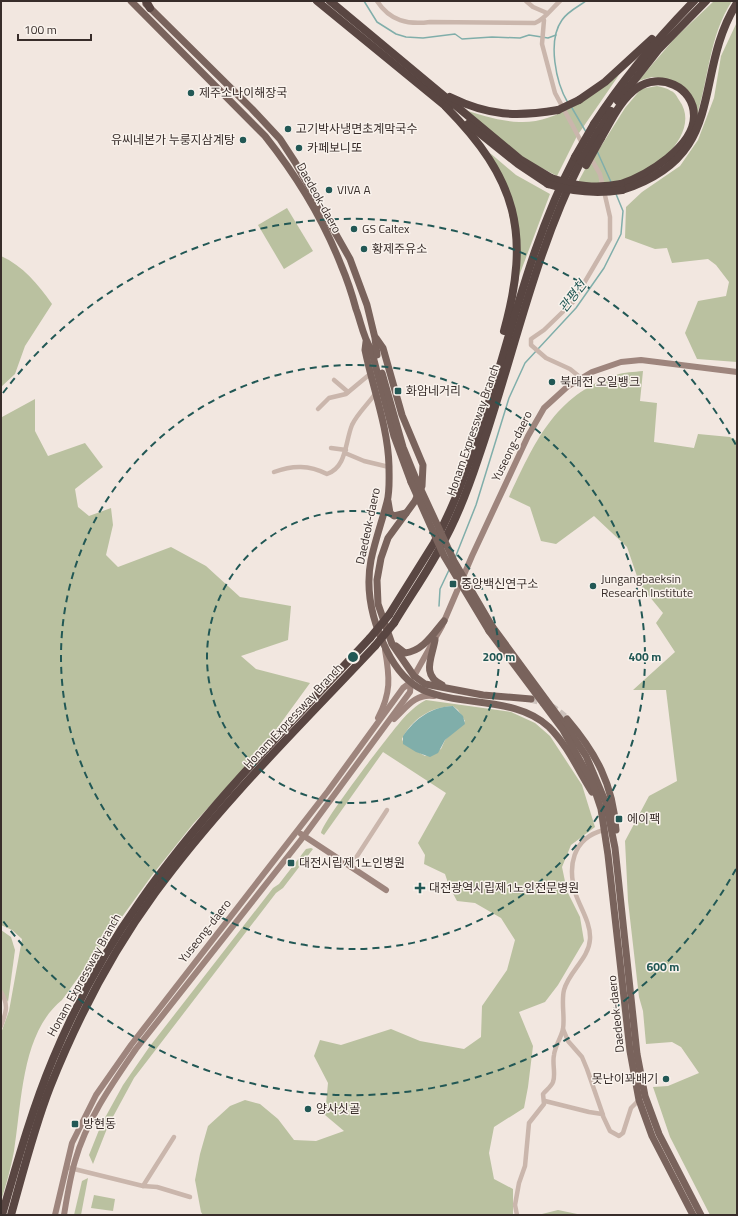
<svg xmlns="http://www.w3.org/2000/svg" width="738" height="1216" font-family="'Titillium Web','Noto Sans KR',sans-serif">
<rect width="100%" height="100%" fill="#f2e7e0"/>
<g fill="#bac1a0" fill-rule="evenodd">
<path d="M714,1H732C709,36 709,79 696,118L691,99L667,79L652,77L638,81L675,38Z"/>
<path d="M737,22V362L697,359L685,333L698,301L726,296L729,282L716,265L708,259L672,263L667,248L655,249L625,238L626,207L642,192L680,166L698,140L714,98L721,56Z"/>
<path d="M619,75L577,136L557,176L523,158L462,109C480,115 499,121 519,122C555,124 592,96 619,75Z"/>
<path d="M657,86C661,87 667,88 671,91C675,92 677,97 679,100C697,124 673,153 653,166C638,176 621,181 604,184L593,159L625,108L641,89Z"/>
<path d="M490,153L516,175L550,194L519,276L504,180Z"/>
<path d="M590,160L599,175L600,185L577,184Z"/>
<path d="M287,208L313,251L284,269L258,225Z"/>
<path d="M1,256C23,266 38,284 52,304L25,346L15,374L1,387Z"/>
<path d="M643,371L640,401L657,403L654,442L694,448L698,434L730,437L737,441V1215H710L670,1137L653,1087L668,1086L699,1073L681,1047L672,1042L646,1044L643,1011L639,997L628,901L625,841L649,796L677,781L666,690H633L675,652L656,623L663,613L640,585L627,547L594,516L556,544L541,541L530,507L509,497C534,444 554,395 616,375C624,372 634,372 643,371Z"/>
<path d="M35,399V431L48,456L85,443L103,467L75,489L78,507L89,516L111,508L113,525L106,555L118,567L171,547L206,566L240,597L291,606L288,640L241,656L256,669L310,683L259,753L193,824L153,874L62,1000C21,1033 22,1103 14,1151C11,1168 6,1185 1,1201V1033L9,1011L22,939L12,930L1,925V412L2,417Z"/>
<path d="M426,700L511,712L535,723L550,736L582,785L595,827L571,845L562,867L567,891L580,917L584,941L558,985L545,1002L519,1012L533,1046L528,1087L524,1108L494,1127L489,1153L494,1179L513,1189V1215H270C266,1213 213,1215 203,1215L201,1212L195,1180L200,1154L208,1126L230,1106L245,1100L260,1104L278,1119L294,1140L316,1141L344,1131L325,1115L328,1083L314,1056L320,1040L341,1045L391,1029L420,1041L464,1049L481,1037L482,1006L507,970L515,940L501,918L475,903L457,901L449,886L445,874L424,864L425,855L418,843L446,793L383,752L324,835L321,833C322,822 389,735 401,721C408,713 416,705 426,700ZM453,706L458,710L465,721L445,740L441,749L425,756L404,744L402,739C412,719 430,707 453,706Z"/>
<path d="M311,848L313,849L283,888L276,893L134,1078L108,1126L93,1164L89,1155L101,1125L123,1085L150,1046L273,888L279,884L306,849Z"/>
<path d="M1,930L11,937L15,950L8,1002L1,990Z"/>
<path d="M88,1178L81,1215H74L82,1181Z"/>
<path d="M94,1195L115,1199L113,1211L91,1208Z"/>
<path d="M558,1210L582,1215H538Z"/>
</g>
<path fill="#80aeaa" d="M453,706L463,716L465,724L445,740L438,753L430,757L416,752L403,744V736C416,718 431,707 453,706Z"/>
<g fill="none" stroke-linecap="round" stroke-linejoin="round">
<g stroke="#80aeaa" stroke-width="1.5">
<path d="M364,1L377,22L396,34L406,37L423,38L455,34L462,39L492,37L520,38L529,35L548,38L556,35"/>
<path d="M568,103C556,83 547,41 562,20C567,12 579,6 586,1"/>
<path d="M572,108L586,132"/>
<path d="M597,151L611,182"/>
<path d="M455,558L476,505L509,398L525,363L576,308L604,268L621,234L623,211L616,194"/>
<path d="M439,606L440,589L449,570"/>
</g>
<path stroke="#cdc2bc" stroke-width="7" stroke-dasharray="7 3.5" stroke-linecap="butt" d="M531,699C546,703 556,708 567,719"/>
<g stroke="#cab6ac" stroke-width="4.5">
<path d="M377,1C390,21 408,25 430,22L535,23C545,19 551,9 560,1"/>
<path d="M526,1L533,7L547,13"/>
<path d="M544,20L542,44L555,93L583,145"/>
<path d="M581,378L570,369L546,358L531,345V339L544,330L573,302L610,239V217L600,174L590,157"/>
<path d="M334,380L348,392"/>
<path d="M318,409L329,398L346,394L370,374"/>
<path d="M331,448L346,450"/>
<path d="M345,453L364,461L389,467"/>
<path d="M274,472C293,465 309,465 327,474C347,467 345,442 352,425C357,414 368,404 375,394"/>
<path d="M350,867L387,810"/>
<path d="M1,992C9,1005 6,1013 1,1026"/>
<path d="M563,1029L568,1041L582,1057L587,1069L603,1115"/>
<path d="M545,1101L589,1112L602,1114L610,1131L619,1136L623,1133L631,1108L639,1100"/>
<path d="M66,1167L143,1186L157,1187L190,1197"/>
<path d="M143,1186L174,1137"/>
<path d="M517,1215L515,1205L519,1183L525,1166L529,1123L544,1104L543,1094C546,1090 551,1087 553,1082C556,1075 552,1063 554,1055C555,1046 561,1038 563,1029C565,1017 561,1002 564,990C569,971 589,959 590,939C591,924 581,909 576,895C567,867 572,838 604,830"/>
</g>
<g stroke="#9e857d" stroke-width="6">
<path d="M414,676L442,626L472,556L528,436L544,408L567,387L592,372L621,362L641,360L737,372"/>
<path d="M378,718C391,693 390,678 385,650"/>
<path d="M394,719C406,708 415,693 434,696"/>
<path d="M301,834L386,890"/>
<path d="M55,1215L72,1143L96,1095L131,1045L328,791L403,688L411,682L410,692L304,836L136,1049C112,1084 87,1119 75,1161C70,1178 67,1197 64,1215"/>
</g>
<g stroke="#79635c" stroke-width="7">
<path d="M131,1L265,136C296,175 323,219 341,265C347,279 352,294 356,309C361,322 363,337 371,349L394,436L411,482"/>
<path d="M146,4L252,109L280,139L295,162L350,259L367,305L375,338L377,355"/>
<path d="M376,338L383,348L402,415L423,465L422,486L415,501L388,538L381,558L377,580L378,604L392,644L414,676L425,684L483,695L531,699"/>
<path d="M366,342L365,350C373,389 388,427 389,466C389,477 390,491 387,502C382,521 375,541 371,560C365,591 373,623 387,651C395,667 406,682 423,690C462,707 516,696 549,727C568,746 578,770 592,792"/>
<path d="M382,373L403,447L416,479"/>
<path d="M388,501L390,513L394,516L406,513"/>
<path d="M492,626L572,735L586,756L606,803L615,848L637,1054L645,1096L659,1134L701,1215"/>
<path d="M489,631L563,730L592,782L601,809L608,855L630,1051L639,1100L652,1136L693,1215"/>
<path d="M435,640C432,658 421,675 442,685"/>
<path d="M396,646L405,653C423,651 433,634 444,621"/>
<path d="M567,719C596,753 613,784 616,830"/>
</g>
<g stroke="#594642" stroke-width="8">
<path d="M146,1L150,8"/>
<path d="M317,1L449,109"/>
<path d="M330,1L521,160L551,178"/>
<path d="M450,97C489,116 516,117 558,110"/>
<path d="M579,100L605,82L652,39"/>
<path d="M618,101L658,50L706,1"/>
<path d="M446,107C517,179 531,233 504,331"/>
<path d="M468,124L518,164L548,184"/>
<path d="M594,124C623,79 657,39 694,1"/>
<path d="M598,132L611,111"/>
<path d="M601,138C611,121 621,99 637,88C659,72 694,86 694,116C694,147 647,175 621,184"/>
<path d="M622,190C730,156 691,76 737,3"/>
<path d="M389,615C404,591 419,567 434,543C449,516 461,486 471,457C507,357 525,252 575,157"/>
<path d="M394,623C409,598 426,574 440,548C456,521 468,489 478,459C513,359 533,256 581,161"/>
<path d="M2,1215C17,1163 32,1109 53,1059C76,1004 106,949 141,900C208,805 291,723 370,638"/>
<path d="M11,1215C23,1172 34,1128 50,1087C77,1019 112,952 155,893C220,804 300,726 375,646"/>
</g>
<g stroke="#79635c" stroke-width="7">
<path d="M416,479L454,561L492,626"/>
<path d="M411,482L444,556L489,631"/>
</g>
<g stroke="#594642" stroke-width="8">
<path d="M558,110L579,100"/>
<path d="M575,157L594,124"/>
<path d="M581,161L598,132"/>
<path d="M586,165L601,138"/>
<path d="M551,178C575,186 596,189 621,184"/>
<path d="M548,184C573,192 596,194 622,190"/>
<path d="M370,638L389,615"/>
<path d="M375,646L394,623"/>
</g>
</g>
<g fill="none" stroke="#225855" stroke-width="2" stroke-dasharray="7 5">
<circle cx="353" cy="657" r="146"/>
<circle cx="353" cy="657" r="292"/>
<path d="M736 869A438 438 0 0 1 3 921M3 393A438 438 0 0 1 736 445"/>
</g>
<g fill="#225855" stroke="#f9f2ec" stroke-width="1.5">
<circle cx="191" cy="93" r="4"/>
<circle cx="288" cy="129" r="4"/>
<circle cx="243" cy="140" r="4"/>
<circle cx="299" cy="148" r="4"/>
<circle cx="329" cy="190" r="4"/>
<circle cx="354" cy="229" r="4"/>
<circle cx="364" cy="249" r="4"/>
<circle cx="552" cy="382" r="4"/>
<rect x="394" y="387" width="8" height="8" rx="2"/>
<rect x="449" y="580" width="8" height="8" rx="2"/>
<circle cx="593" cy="586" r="4"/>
<rect x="615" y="815" width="8" height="8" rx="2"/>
<rect x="287" y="859" width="8" height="8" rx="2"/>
<path d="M418 882h4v4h4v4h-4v4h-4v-4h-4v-4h4z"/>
<circle cx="666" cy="1079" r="4"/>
<circle cx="308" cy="1109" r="4"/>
<rect x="71" y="1120" width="8" height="8" rx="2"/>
</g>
<g text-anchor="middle" stroke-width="3" stroke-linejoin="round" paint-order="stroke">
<g font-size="12" fill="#382d2a" stroke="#f9f2ec" text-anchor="start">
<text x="199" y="97">제주소나이해장국</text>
<text x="296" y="133">고기박사냉면초계막국수</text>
<text x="235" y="144" text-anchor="end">유씨네본가 누룽지삼계탕</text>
<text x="307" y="152">카페보니또</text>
<text x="337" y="194">VIVA A</text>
<text x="362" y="233">GS Caltex</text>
<text x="372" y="253">황제주유소</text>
<text x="560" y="386">북대전 오일뱅크</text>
<text x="406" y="395">화암네거리</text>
<text x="601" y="583">Jungangbaeksin<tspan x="601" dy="14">Research Institute</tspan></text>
<text x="461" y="588">중앙백신연구소</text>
<text x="627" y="823">에이팩</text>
<text x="299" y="867">대전시립제1노인병원</text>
<text x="429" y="892">대전광역시립제1노인전문병원</text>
<text x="658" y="1083" text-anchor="end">못난이꽈배기</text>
<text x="316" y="1113">양사싯골</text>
<text x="83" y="1128">방현동</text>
</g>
<g font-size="12" fill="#382d2a" stroke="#f9f2ec">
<text transform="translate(319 198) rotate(61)" y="4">Daedeok-daero</text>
<text transform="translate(473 430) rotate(-71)" y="4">Honam Expressway Branch</text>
<text transform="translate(512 446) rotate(-64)" y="4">Yuseong-daero</text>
<text transform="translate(368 526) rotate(-78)" y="4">Daedeok-daero</text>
<text transform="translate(293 716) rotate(-47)" y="4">Honam Expressway Branch</text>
<text transform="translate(205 931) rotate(-52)" y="4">Yuseong-daero</text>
<text transform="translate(84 975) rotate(-61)" y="4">Honam Expressway Branch</text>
<text transform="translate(616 1014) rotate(-96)" y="4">Daedeok-daero</text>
</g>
<g font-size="13" font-style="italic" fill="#225855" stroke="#f9f2ec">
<text transform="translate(572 296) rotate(-52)" y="5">관평천</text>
</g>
</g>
<circle cx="353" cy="657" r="6" fill="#225855" stroke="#f9f2ec" stroke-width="2"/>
<g font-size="12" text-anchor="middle" font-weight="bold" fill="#225855" stroke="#f9f2ec" stroke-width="3" stroke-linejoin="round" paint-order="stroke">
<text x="499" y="661">200 m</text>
<text x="645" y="661">400 m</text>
<text x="663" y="971">600 m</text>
</g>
<rect width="738" height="1216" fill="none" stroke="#382d2a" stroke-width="4"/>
<path d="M18 34v6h73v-6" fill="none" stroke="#382d2a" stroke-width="2"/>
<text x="24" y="34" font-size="12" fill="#382d2a" stroke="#f9f2ec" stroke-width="3" paint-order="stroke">100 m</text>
</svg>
